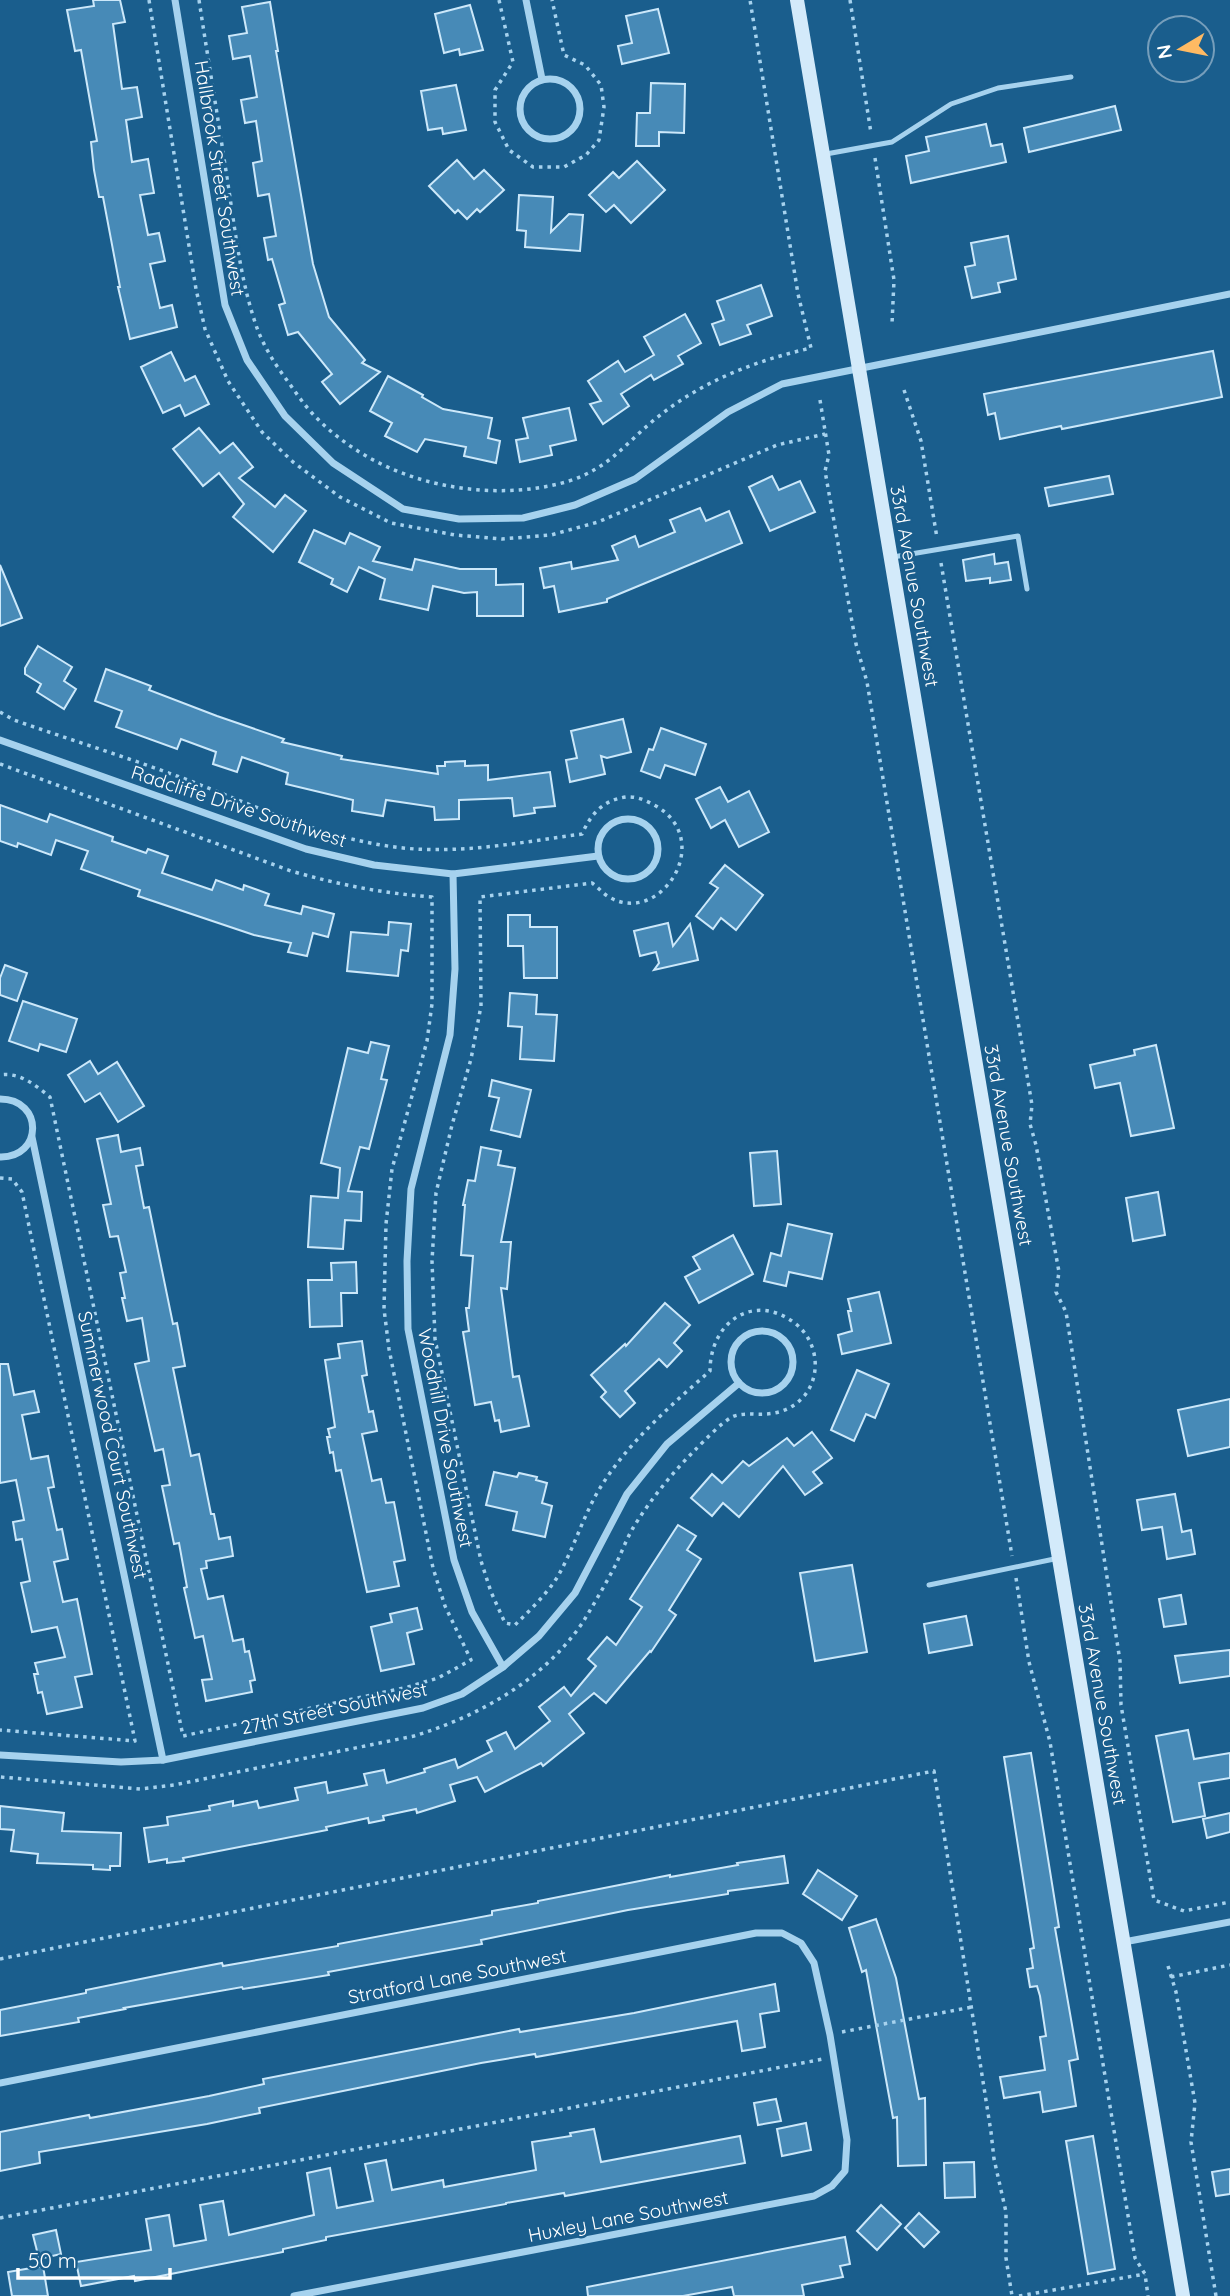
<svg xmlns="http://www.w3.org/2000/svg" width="1230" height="2296" font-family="Quicksand,sans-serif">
<rect width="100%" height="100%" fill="#1a5e8d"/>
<g fill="#478ab7" stroke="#cce8fa" stroke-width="2">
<path d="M93,0H120L125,22L113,24L122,89L137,87L142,117L126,120L132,162L148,159L154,193L140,195L148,235L159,233L165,261L150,264L160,308L172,305L177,327L130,339L118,287H120L103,197H99L94,170L91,142L97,141L81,50L75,51L67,10L94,6Z"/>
<path d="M270,2L278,51H276L313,264L329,317L365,360L362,363L380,372L340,404L322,382L332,374L298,332L288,335L279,305L285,303L272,259L268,260L264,238L276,236L269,194L258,196L253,163L262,161L256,121L245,123L241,100L257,97L250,56L233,59L229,36L247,33L242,7Z"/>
<path d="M470,5L483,50L460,55L459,49L444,53L435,14Z"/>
<path d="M658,9L669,53L622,64L618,46L632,43L626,16Z"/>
<path d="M651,83L685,84L684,133L659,132V146H636L637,113H650Z"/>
<path d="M456,85L466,130L443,134L442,128L428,130L421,91Z"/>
<path d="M1115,106L1121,130L1029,152L1024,128Z"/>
<path d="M986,124L991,146L1002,144L1006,162L911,183L906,156L929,151L926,137Z"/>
<path d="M457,160L474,179L484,170L504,190L480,212L477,209L467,219L458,210L455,213L429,186Z"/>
<path d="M637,161L665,190L631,223L614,205L606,212L589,195L613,172L619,178Z"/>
<path d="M519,195L553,197L551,232L569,214L583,215L580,251L525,247L526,231L517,230Z"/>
<path d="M1008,236L1016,279L998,283L1000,292L972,298L965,267L975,265L971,243Z"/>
<path d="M761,285L772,316L747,325L751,334L720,345L712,324L724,320L717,301Z"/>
<path d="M685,314L701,343L678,356L683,364L654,380L651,375L621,394L629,406L603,424L590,404L601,401L588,381L618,361L625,372L654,355L644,337Z"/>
<path d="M1213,351L1222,397L1062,429L1061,426L1000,439L995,413L988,415L984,394Z"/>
<path d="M171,352L185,381L195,376L209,404L185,416L180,405L163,413L141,367Z"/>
<path d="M388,376L423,395L422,397L443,409L492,418L488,438L500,441L496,463L464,456L466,447L425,439L417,452L385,436L392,423L370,411Z"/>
<path d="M569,408L576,440L550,446L552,455L520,462L516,440L528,438L523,418Z"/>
<path d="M199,428L220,453L233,443L253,467L239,478L275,507L285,495L306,511L273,552L233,517L244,504L219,473L203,486L173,449Z"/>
<path d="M772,476L779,490L800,481L815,512L770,531L749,487Z"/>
<path d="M1109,476L1113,494L1049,506L1045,488Z"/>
<path d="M700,508L706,521L729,511L742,543L607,599V602L559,612L554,586L544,588L540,568L571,562L572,569L618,560L612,546L635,536L639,547L675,532L670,520Z"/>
<path d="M314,530L345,544L350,533L380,547L373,561L412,570L415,559L460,569H496V585L523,584V616H477V592L464,593L433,586L428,610L380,599L385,579L359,567L347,592L331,584L333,579L299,562Z"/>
<path d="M994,554L995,564L1008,562L1011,580L990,583V578L966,581L963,560Z"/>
<path d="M0,565L22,618L0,626Z"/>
<path d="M38,646L72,667L64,681L76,689L64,709L37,692L41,684L25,674V668Z"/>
<path d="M106,669L151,686L149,690L217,716L284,739L282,742L342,756L341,759L438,774L437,766H445V762L465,761V766L488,765V780L550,772L555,806L534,808L535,813L514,816L512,798L459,800V819L435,820L434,807L386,800L383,816L352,811L353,800L286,784L288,773L242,757L237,772L213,764L216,752L181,739L177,749L116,727L122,711L95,701Z"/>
<path d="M623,719L631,752L607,758L601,756L605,774L570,782L566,760L577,758L571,731Z"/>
<path d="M661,728L706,744L695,775L665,765L660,778L641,771L649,749L653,750Z"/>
<path d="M720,787L728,802L749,791L769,832L739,847L725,820L711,828L696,799Z"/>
<path d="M0,805L47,822L50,814L113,837L112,841L146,853L148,849L168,856L162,873L212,890L216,880L243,890L244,885L269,894L265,905L301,914L303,906L334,914L328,937L313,933L307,956L288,952L291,943L254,935L138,896L140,890L81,869L88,851L56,840L51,855L18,843L17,847L0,841Z"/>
<path d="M725,865L763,895L736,930L721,918L713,929L696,916L718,888L710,883Z"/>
<path d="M508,915H530V927H557V978H524L523,946H508Z"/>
<path d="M389,922L411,924L408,951L401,950L398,976L347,971L351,932L388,935Z"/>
<path d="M668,923L673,946L690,924L698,960L654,970L659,963L656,952L640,956L634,931Z"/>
<path d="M5,965L27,973L17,1001L0,995V978Z"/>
<path d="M510,993L537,995L536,1014L557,1015L554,1061L520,1059L522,1027L508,1026Z"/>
<path d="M23,1001L77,1019L66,1052L40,1044L38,1051L9,1041Z"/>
<path d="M371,1042L389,1046L381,1079L387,1080L369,1149L360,1147L348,1191L362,1192L361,1221L345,1220L343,1249L308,1247L311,1196L338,1198L340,1168L321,1163L348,1048L368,1053Z"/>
<path d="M1156,1045L1174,1128L1131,1136L1120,1083L1095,1088L1090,1065L1135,1055L1134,1050Z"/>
<path d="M90,1061L98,1074L117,1062L144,1106L118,1122L100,1093L85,1102L68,1075Z"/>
<path d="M492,1080L531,1090L520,1137L491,1130L499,1098L489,1096Z"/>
<path d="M118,1135L121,1152L140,1148L143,1165L136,1166L144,1208L149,1207L173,1324L177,1323L185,1366L173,1368L191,1456L199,1454L211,1514H214L219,1539L230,1537L233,1556L206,1561L207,1568L201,1569L208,1599L223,1596L233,1641L243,1639L245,1652L249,1651L255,1680L250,1681L252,1692L206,1701L202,1680L212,1679L203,1636L195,1638L184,1588L187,1587L179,1543L174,1544L162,1486L170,1485L163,1449L155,1451L135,1364L149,1361L142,1318L127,1321L122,1298H125L120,1273L126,1272L118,1236L110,1237L103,1205L111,1204L97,1139Z"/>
<path d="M481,1147L501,1151L498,1165L515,1168L501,1242H511L507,1289L501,1288L513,1377L519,1376L529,1426L501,1432L499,1420L495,1421L491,1402L475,1405L463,1332L469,1331L466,1308H469L473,1256L461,1255L465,1205H463L468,1180L475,1181Z"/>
<path d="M777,1151L781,1204L754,1206L750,1153Z"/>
<path d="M1158,1192L1165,1235L1133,1241L1126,1198Z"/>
<path d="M788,1224L832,1234L822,1279L789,1272L786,1286L764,1281L771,1253L781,1256Z"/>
<path d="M733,1235L753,1274L699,1303L685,1277L700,1269L693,1257Z"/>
<path d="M356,1262L357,1293H341L342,1326L310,1327L308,1280H332L331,1263Z"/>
<path d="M879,1292L891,1343L842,1354L838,1335L852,1331L848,1311H851L848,1299Z"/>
<path d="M665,1303L690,1325L674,1343L682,1351L667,1367L659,1359L625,1391L635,1403L620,1417L601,1397L606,1392L591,1375L625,1344L626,1346Z"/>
<path d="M362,1341L367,1375L362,1376L369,1412L373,1411L377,1431L362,1434L372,1481L381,1479L386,1503L394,1502L405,1560L394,1562L399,1586L367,1592L341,1470L336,1471L333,1452L330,1453L327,1437H330L328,1429L335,1427L325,1360L340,1358L338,1344Z"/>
<path d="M0,1364H8L14,1395L34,1391L39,1412L22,1415L31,1459L48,1456L54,1487L48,1488L57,1530L62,1529L68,1559L54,1562L63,1602L77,1599L92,1674L75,1677L82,1707L47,1714L42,1692L38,1693L34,1674H38L35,1663L65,1657L57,1627L32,1632L21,1583L30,1581L22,1539L16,1540L13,1522L24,1520L16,1480L0,1483Z"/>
<path d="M857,1370L889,1384L875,1418L866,1414L854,1441L831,1430Z"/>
<path d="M1230,1399V1447L1188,1456L1178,1410Z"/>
<path d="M812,1432L832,1458L813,1472L822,1483L805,1495L783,1466L739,1517L723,1503L712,1516L691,1498L712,1474L722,1483L743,1461L749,1466L787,1438L794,1446Z"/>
<path d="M494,1472L517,1477L519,1473L537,1477L536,1480L547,1483L542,1503L552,1506L545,1537L513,1530L517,1512L486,1505Z"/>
<path d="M1175,1494L1182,1532L1191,1530L1195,1554L1167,1559L1162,1527L1142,1530L1137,1500Z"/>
<path d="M678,1525L696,1536L687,1550L701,1559L669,1610L676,1615L651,1652L650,1651L606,1703L594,1693L569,1714L584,1733L543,1766L541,1763L485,1792L477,1777L450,1785L455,1801L417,1813L416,1809L383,1816L384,1820L369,1823L368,1818L326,1827L327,1830L183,1858L184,1861L167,1863V1859L149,1862L144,1828L168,1825L167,1817L210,1810L209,1806L233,1801V1806L257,1801L259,1808L298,1800L295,1788L326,1782L328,1793L367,1785L364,1774L384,1770L387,1783L425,1772L424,1769L455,1759L458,1768L492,1751L487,1741L506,1732L515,1749L550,1721L539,1707L564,1687L571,1696L596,1666L588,1659L607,1637L616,1645L642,1607L630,1599Z"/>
<path d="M852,1565L867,1652L815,1661L800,1573Z"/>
<path d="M1181,1595L1186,1624L1164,1627L1159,1599Z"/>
<path d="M417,1608L422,1629L407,1633L414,1664L381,1671L371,1627L392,1622L390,1614Z"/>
<path d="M966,1616L972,1645L929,1653L924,1624Z"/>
<path d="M1230,1650V1676L1180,1683L1175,1656Z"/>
<path d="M1188,1730L1194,1759L1230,1753V1778L1199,1783L1205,1816L1173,1822L1156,1736Z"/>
<path d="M1031,1753L1059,1927L1055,1928L1078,2059L1069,2061L1076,2106L1043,2112L1040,2092L1004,2098L1000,2077L1045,2070L1040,2037L1046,2036L1040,1996L1037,1986L1030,1987L1027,1969L1033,1968L1030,1949L1034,1948L1004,1757Z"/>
<path d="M0,1806L64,1813L62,1831L121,1833L120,1866H110V1870L93,1869V1865L37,1863L38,1854L11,1851L14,1830L0,1829Z"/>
<path d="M1230,1813V1832L1207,1838L1203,1819Z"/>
<path d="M784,1856L788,1883L728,1891V1894L628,1910L481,1940L482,1944L328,1972L329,1975L243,1989L242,1987L124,2008L125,2009L78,2018L79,2022L0,2036V2010L86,1993V1990L170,1973L222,1963L223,1966L338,1946V1944L492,1915V1911L538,1903V1901L670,1875V1877L738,1865L737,1863Z"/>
<path d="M818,1870L857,1896L842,1920L803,1894Z"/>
<path d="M876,1919L896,1978L919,2099L925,2098L926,2165L898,2166L897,2117L893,2118L866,1970L862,1972L849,1928Z"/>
<path d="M775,1984L779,2011L760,2014L765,2047L742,2051L737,2021L536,2057L535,2054L481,2063L259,2108L260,2113L207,2124L39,2152L40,2163L0,2171V2132L89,2115L90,2118L209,2096L264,2084L263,2079L483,2036L519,2029L520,2032L634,2013Z"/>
<path d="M776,2099L781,2121L758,2125L754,2103Z"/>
<path d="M806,2123L811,2150L782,2156L777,2129Z"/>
<path d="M594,2129L601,2162L740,2136L745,2163L565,2196L564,2193L506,2203V2204L326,2237V2240L283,2249V2252L135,2281L134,2276L81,2286L76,2262L151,2250L146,2219L169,2215L174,2246L206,2240L200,2205L223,2201L229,2235L314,2215L307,2173L330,2168L337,2208L373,2201L365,2164L386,2160L392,2190L443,2180L444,2187L536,2170L532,2142L571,2136L570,2133Z"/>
<path d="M1093,2136L1115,2269L1088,2274L1066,2141Z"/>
<path d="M974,2162L975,2197L945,2198L944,2163Z"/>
<path d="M1230,2169V2194L1216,2196L1212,2172Z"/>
<path d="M881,2205L901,2224L877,2250L857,2231Z"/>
<path d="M919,2213L939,2232L924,2247L905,2228Z"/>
<path d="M56,2230L61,2254L39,2259L33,2235Z"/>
<path d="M845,2237L850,2264L840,2266L843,2277L802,2285L804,2296H734L732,2287L683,2296H588L587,2287Z"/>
<path d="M43,2266L48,2296H12L8,2272Z"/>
</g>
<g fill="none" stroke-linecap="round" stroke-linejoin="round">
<g stroke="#a6d2ee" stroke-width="3.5" stroke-dasharray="3.5 5" stroke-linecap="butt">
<path d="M149,0L196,289L205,329L228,381L262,432L293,462L340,497L391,523L455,535L502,539L551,535L598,522L777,445L825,434"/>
<path d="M199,0C208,59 218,118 227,178C235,228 240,280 257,328C264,347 276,366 289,383C296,393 303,403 311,412C341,445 381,468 423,480C469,493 523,495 569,481C609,468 624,445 654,420C700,382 754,361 811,348L798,294L750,0"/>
<path d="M499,0L513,62L495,90V122L509,150L533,167H564L586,155L599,140L604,107L601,85L585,65L564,55L552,0"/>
<path d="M850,0L871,133"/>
<path d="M875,158L894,280L892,324"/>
<path d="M904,390L921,441L937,538"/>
<path d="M820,400L829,455L825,471L856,644L867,682L1012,1556"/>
<path d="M941,563L1032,1105L1030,1124L1036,1145L1059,1272L1056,1292L1066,1312L1120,1661L1121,1705L1154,1900L1184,1911L1230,1902"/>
<path d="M0,712L14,720C71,740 129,758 185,779C256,806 326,840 403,848C463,854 523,842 582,834C591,814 603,800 626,797C637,796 647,801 656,806C716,841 660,927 609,897C603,894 598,887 592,883L480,897L481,1006L471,1059L452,1125L436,1193L432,1261L435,1339L481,1561L491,1592L505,1623L515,1625C530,1610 547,1594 558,1576C573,1550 582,1520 597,1493C625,1445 669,1407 710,1371C710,1322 754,1291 796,1324C817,1341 822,1373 805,1395C791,1412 773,1415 753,1414C746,1414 738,1414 732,1417C721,1423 705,1440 696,1449C673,1472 650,1500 633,1528C626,1540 621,1554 615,1566C605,1585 594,1604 583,1622C544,1680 479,1716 414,1736L174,1785L140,1789L0,1777"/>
<path d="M0,764L291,871C340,885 381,893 432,897V1004L427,1041L392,1169L386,1224L384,1309L389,1349L433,1568L445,1606L471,1660L438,1678L408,1687L183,1736L50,1097C35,1085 20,1072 0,1075"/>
<path d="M0,1178L12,1179L22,1192L135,1741L0,1730"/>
<path d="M1016,1578L1029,1662L1050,1742L1135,2258L1145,2274L1148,2296"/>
<path d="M0,1959L934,1771L991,2132L994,2159L1006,2212V2258L1012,2296"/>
<path d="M1168,1966L1176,1992L1195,2103L1191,2142L1216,2296"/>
<path d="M1171,1977L1230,1965"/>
<path d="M842,2032L972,2007"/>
<path d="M0,2218L823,2059"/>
<path d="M1019,2296L1145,2274"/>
</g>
<g stroke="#a6d2ee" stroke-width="5">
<path d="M826,154L892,142L951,104L998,88L1071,77"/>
<path d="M893,557L1018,536L1027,589"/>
<path d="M929,1585L1059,1558"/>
</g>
<g stroke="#a6d2ee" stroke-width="7">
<path d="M175,0L225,305L247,360L285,416L333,463L403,509L459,519L523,518L575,505L635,479L728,412L782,384L1230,294"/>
<path d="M526,0L542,79"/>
<circle cx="550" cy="109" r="30"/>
<path d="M0,740L306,849L374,865L453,874L598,856"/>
<circle cx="628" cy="849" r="30"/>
<path d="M453,874L455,969L450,1035L411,1189L407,1261L408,1329L454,1560L472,1612L503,1667"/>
<path d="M0,1099C44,1099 43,1158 0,1157"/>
<path d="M32,1137L163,1760"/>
<circle cx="762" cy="1362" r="31"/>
<path d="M0,1755L121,1762L163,1760L423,1708L462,1694L503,1667L539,1636L575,1593L627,1494L667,1444L739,1383"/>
<path d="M1124,1942L1230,1922"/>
<path d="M0,2083L756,1933H782L801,1943L814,1963L830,2035L847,2140L845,2171L832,2186L814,2196L294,2296"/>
</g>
<path stroke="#d3eafa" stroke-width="14" d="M797,0L1183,2296"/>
</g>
<g text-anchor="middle" stroke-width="5" stroke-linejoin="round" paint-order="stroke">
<g font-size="19" fill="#fff" stroke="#1a5e8d">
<text transform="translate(220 178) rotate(81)" y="7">Hallbrook Street Southwest</text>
<text transform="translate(915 586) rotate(80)" y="7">33rd Avenue Southwest</text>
<text transform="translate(239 806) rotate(18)" y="7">Radcliffe Drive Southwest</text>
<text transform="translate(1009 1145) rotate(80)" y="7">33rd Avenue Southwest</text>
<text transform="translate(446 1438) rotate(79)" y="7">Woodhill Drive Southwest</text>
<text transform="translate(113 1445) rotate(78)" y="7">Summerwood Court Southwest</text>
<text transform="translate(1103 1704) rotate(80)" y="7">33rd Avenue Southwest</text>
<text transform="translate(334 1708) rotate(-12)" y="7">27th Street Southwest</text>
<text transform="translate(457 1976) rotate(-11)" y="7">Stratford Lane Southwest</text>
<text transform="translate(628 2216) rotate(-11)" y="7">Huxley Lane Southwest</text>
</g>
</g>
<g transform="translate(1181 49) rotate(260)"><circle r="33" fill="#1a5e8d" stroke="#769ebb" stroke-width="2"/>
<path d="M0-5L12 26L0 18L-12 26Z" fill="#ffba63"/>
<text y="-10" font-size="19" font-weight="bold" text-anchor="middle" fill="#ffffff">N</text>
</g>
<path d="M18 2268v10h152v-10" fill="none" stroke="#ffffff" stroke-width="3.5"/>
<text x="28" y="2268" font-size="21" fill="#ffffff" stroke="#1a5e8d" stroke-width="5" paint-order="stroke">50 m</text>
</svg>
